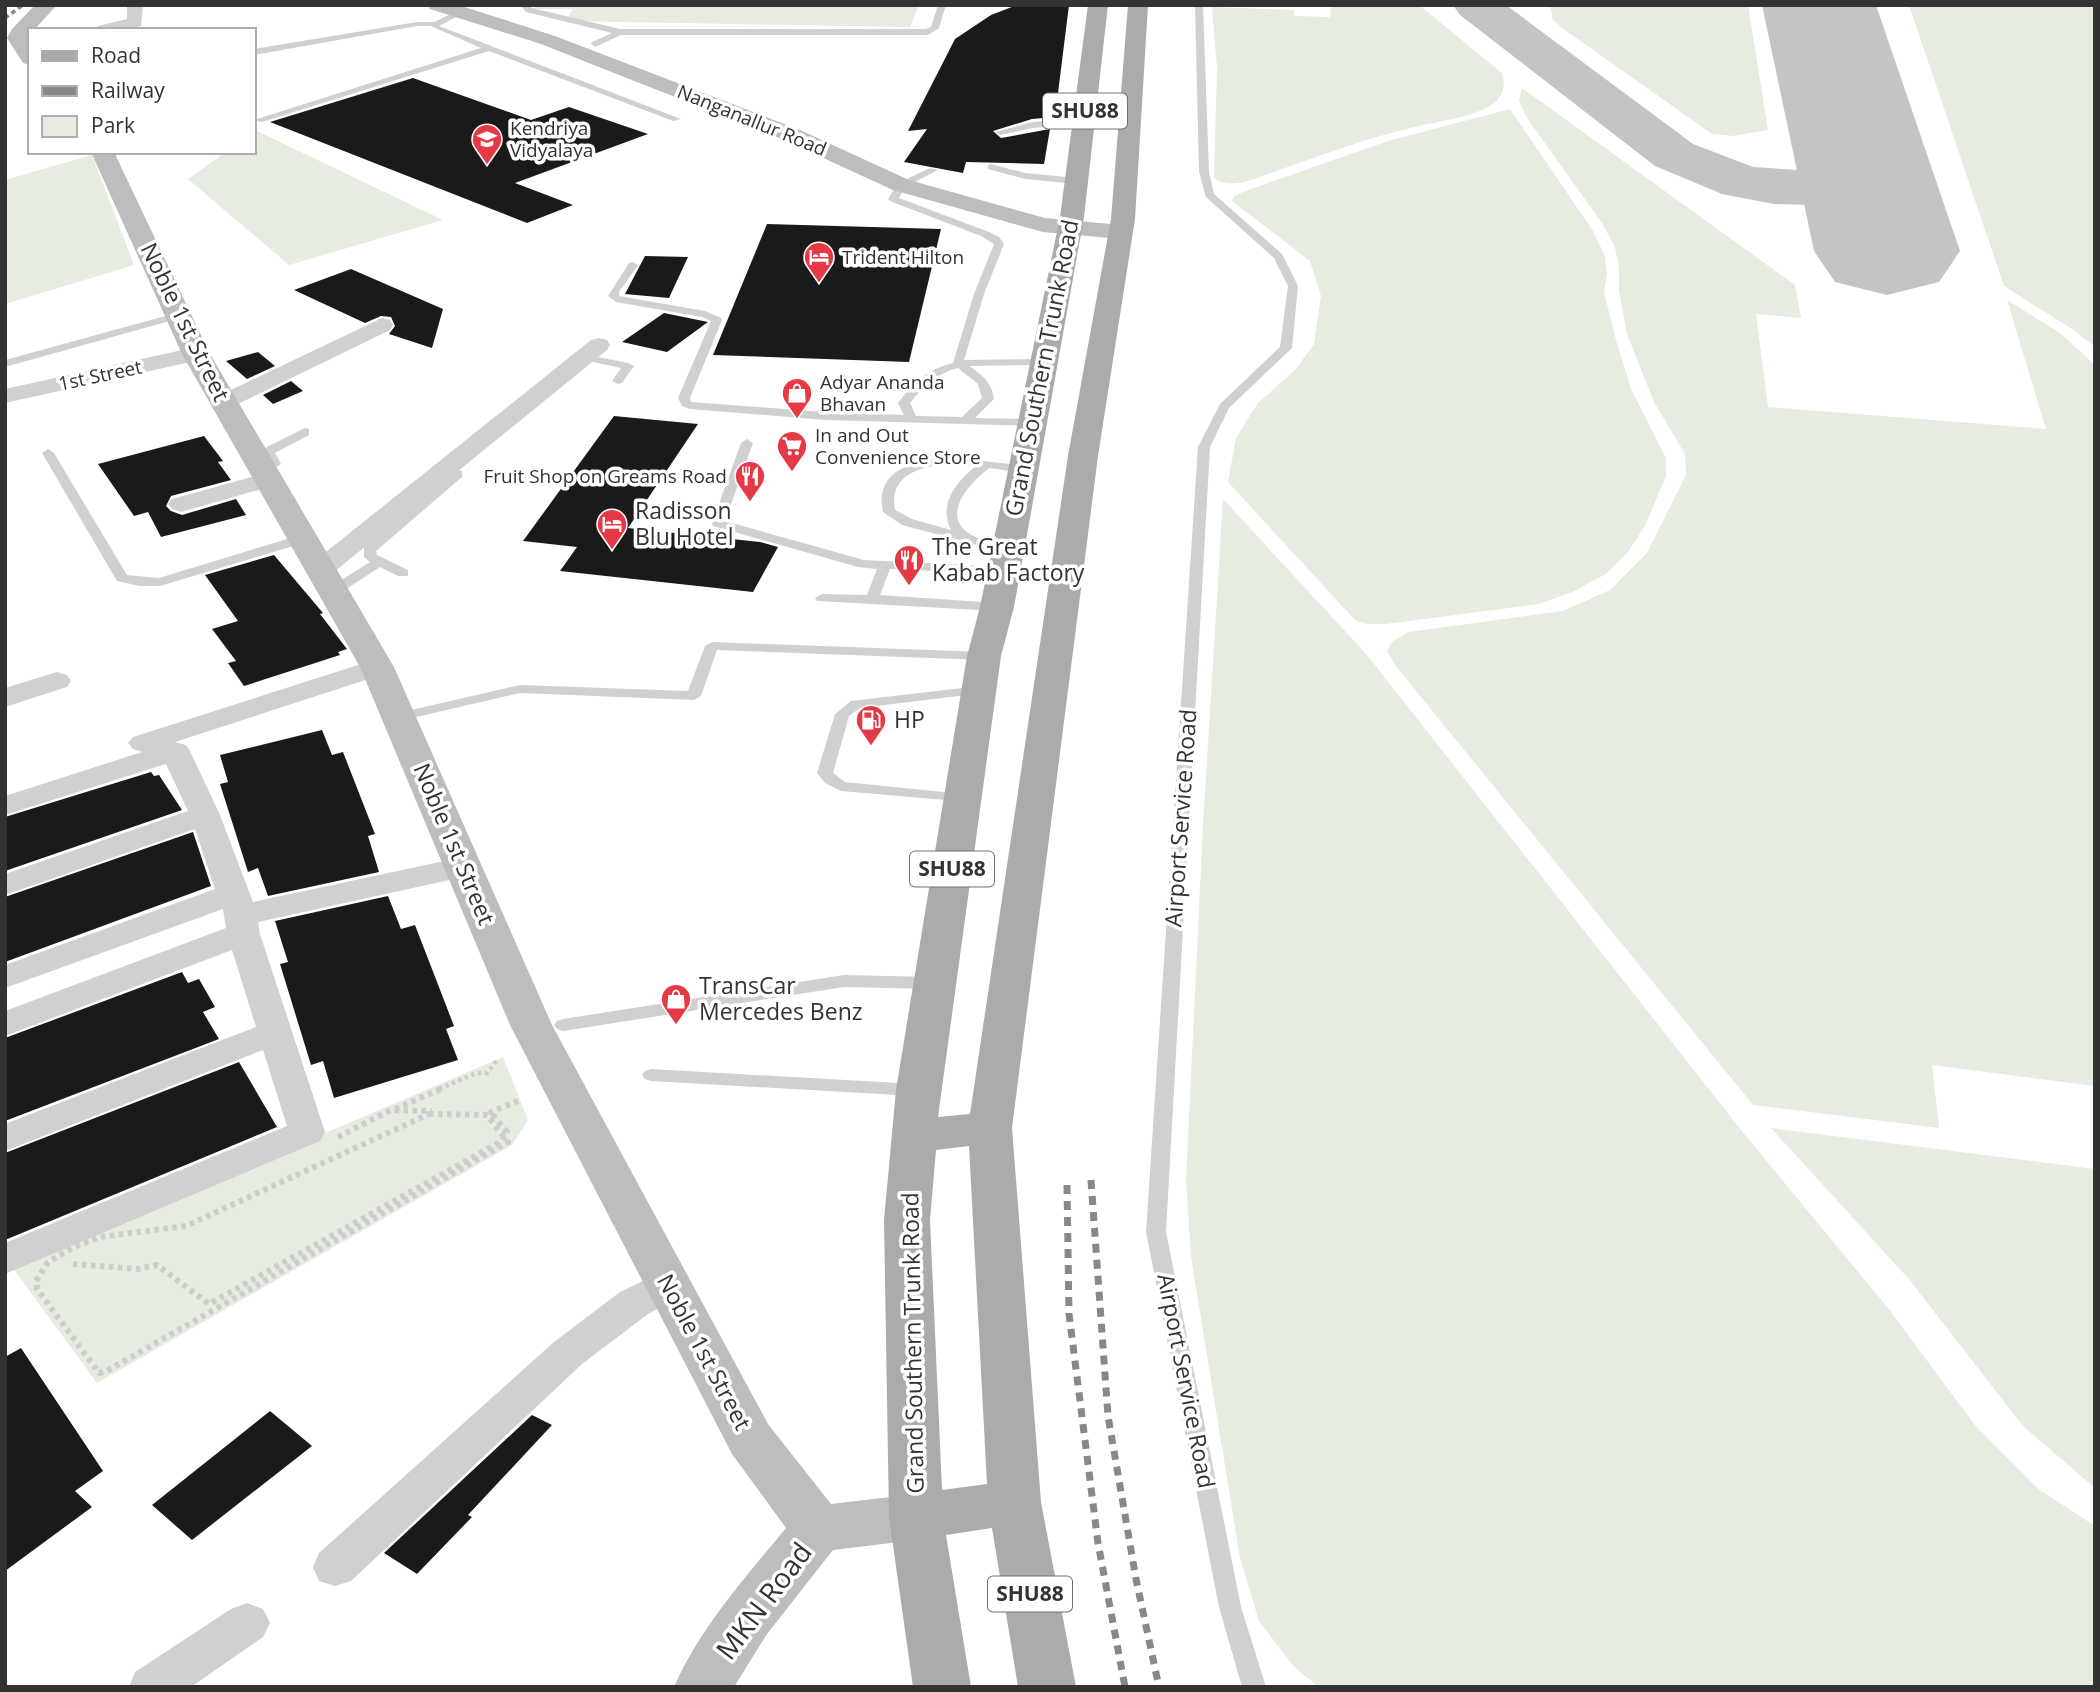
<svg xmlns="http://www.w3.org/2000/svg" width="2100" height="1692" font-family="'Open Sans',sans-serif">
<rect width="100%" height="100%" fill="#fff"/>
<g fill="#e6ecdf">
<path d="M537,5H919L910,27L565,21L573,9H534Z"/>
<path d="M1331,5H1419L1502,73C1506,85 1503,98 1491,105C1468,119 1439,121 1414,127C1363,139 1314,158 1265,175C1249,181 1229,189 1214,178L1217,68L1212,7L1294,10V16L1330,17Z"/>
<path d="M1550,5H1748L1768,130L1733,136L1712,134L1565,30L1553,20Z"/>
<path d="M1909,5H2095V347L2075,331L2004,286Z"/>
<path d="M1522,88L1795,285L1801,318L1756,314L1768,407L2046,429L2007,300L2060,333L2095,365V1086L1932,1065L1939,1128L1753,1105L1395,665L1387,651L1393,641L1409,632L1563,611L1610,590L1647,553L1686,475L1685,454L1654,402L1627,334L1619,290V268L1615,247L1602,223L1527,118L1519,101Z"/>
<path d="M1510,109L1593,231L1605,256L1607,274L1604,292L1616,340L1631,389L1666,458V476L1645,526L1628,552L1606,574L1572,592L1539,604L1386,624H1367L1355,620L1228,482L1236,438L1258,403L1296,369L1314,344L1321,296L1310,261L1232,201L1234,196L1248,190L1388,141Z"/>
<path d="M257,131L443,220L289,265L188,179L226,152H254V133Z"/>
<path d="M92,155L134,265L5,304V180Z"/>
<path d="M1223,499L1367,655L1745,1135L1888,1308L1974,1424L2037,1488L2095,1526V1687H1319L1294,1667L1259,1621L1240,1558L1191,1257L1186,1181L1203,825Z"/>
<path d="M503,1057L528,1120L512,1145L97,1383L12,1267Z"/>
<path d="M1771,1128L2095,1169V1488L2023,1426L1908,1278Z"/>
</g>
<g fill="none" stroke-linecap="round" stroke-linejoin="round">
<path fill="#c4c4c4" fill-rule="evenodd" d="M1453,5H1506L1693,144L1753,167L1814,171L1833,169L1846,159L1865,155L1884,159L1892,171L1878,190L1843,201L1814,205L1774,204L1722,194L1655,166L1460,15Z"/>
<path fill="#c4c4c4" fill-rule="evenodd" d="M1762,5H1876L1960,251L1939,282L1887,295L1835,282L1814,251Z"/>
</g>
<g fill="#1a1a1a">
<path d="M1017,5H1069L1055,117L1032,119L993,131L1001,138L1050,129L1044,164L966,162L963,173L904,162L927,129L908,131L955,39L991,15Z"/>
<path d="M413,78L531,120L569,107L648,134L515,183L573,205L527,223L270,122Z"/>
<path d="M767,224L941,229L909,362L713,355Z"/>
<path d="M645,256L688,257L669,298L625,294Z"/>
<path d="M351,269L443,309L432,348L389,334L395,326L391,317L381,316L365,323L294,290Z"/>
<path d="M664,313L708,322L667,352L622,342Z"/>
<path d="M258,352L275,366L247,379L226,361Z"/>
<path d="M291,381L303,391L273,404L263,395Z"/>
<path d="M614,416L698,424L628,528L760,542L778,547L753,592L560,571L577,547L523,541Z"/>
<path d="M204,436L223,461L218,462L231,480L171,496L166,506L171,511L182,515L236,499L246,515L161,537L148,512L134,516L98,464Z"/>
<path d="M274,555L323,613L320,614L347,649L338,652L340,655L244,686L228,663L236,661L212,629L238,621L205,575Z"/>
<path d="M322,730L332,755L343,752L375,834L368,836L379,872L268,896L258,868L248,872L220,784L228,782L220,755Z"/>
<path d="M151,772L154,776L159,775L182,810L5,871V817Z"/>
<path d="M193,832L211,886L5,962V897Z"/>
<path d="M388,896L401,929L415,925L454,1026L446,1029L458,1060L334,1098L323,1061L311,1065L280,964L288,962L275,921Z"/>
<path d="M182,972L188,983L199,979L215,1007L203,1012L219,1039L5,1121V1038Z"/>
<path d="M239,1062L277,1127L5,1240V1153Z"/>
<path d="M21,1348L103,1471L75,1491L92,1507L5,1571V1357Z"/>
<path d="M270,1411L312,1446L192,1540L152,1505Z"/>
<path d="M532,1415L552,1425L468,1515L472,1517L417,1574L384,1553Z"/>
</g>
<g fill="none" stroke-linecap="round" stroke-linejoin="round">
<path stroke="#cdcdcd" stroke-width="4.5" stroke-dasharray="3.5 3.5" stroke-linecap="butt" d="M439,1089L476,1073H487L498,1059"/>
<g stroke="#cdcdcd" stroke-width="6" stroke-dasharray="4.5 4.5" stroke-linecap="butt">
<path d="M395,1109L443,1088"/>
<path d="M489,1113L520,1100"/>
<path d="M429,1114L487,1115L508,1142L105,1372L99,1373L37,1289L36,1281L48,1262L74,1247L100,1237L186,1226Z"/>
<path d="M338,1137L391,1110L432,1111"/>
<path d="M73,1264L138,1269L157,1265L209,1304L502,1141L507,1132L491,1113"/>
</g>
<g fill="#d0d0d0" fill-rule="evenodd">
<path d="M520,5H529L532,8L620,29H926L931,27L938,5H946L939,28L928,35H621L595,47L591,44L592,42L612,33L526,12Z"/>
<path d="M1195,5H1203L1209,172L1214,194L1282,254L1298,286L1292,348L1229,408L1210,447L1166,1232L1241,1607L1266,1687H1242L1219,1607L1146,1232L1198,447L1220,404L1280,347L1288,286L1274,258L1206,197L1199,172Z"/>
<path d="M459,10L463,12L462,14L439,26L681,119L673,121L489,51L262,122L254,120L481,48L431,26H417L254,55V49L417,22H434Z"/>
<path d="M1083,118L1086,119V123L1033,128L1000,135L995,132L1033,122Z"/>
<path d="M991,164L1025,173L1076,178L1081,181L1076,184L1025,179L988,169V165Z"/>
<path d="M930,168L938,170L905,187L899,198L989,232L999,237L1004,244L984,294L964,360L1043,359L1049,362L1043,365L969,366C982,375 992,382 994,399L975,418L1030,419L1036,423L1034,426L825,420L690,409L682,406L678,398L711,321L702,317L616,302L608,296L629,263L633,262L638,265L619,292V296L705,311L721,318L722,320L690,398L691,402L825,412L904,415L898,403C913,383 928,369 953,363L974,294L994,244L981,236L890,201L888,199L898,183ZM958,368L978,384L982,398L962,417L916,416L910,403C923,387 937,373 958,368Z"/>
<path d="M180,312L184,313V317L5,367V360Z"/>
<path d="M583,354L628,363L634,366L622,383L618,384L612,381L621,368L579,359V355Z"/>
<path d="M305,428L309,429V435L275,453L281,464L275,468L271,467L263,456L265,448Z"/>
<path d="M747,439L753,443L725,521L864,560L1008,567V573L1003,574L890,569L880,595L997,603L1004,607L997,611L817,601L815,598L822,594L867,595L877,569L858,567L713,526L712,523L741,443Z"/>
<path d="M48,449L54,453L127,575L159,578L297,536L302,535L308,539L307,542L160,586H140L117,581L42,453Z"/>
<path d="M950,457L1027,466L1029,469L1023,473L990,468C972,480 939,515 970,534C981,541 1000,543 1013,546V552L1008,553L902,525L883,512C873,469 918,459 950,457ZM950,464L976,466C956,482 938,504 951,530L912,519L895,510C888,474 922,466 950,464Z"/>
<path d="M458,470L462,471V477L376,551L377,555L408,570V576H398L380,567L337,595H327L325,592L327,589L370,562L364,557V547Z"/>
<path d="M712,642L984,652L991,656L984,660L717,650L701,696L694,700L520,693L399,721L392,717L394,714L520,685L688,691L705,646Z"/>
<path d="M979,686L984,687L986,690L984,693L860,708L849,716L833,773L845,782L963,794L968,796L971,799L968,802L841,791L825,783L817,773L835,714L851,701Z"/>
<path d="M844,975L932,977L940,983L932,989L844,987L563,1031L557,1029L554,1025L557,1021L563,1019Z"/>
<path d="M651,1069L916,1084L922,1086L925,1090L922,1094L916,1096L651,1081L645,1079L642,1075L645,1071Z"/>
</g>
<g fill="#d0d0d0" fill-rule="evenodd">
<path d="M127,5H143L141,26L125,30H96L98,26L127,19Z"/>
<path d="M382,318L390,320L393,325L390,330L232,407H216L212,402L216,397Z"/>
<path d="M599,338L607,340L610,345L607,350L329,576L320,578L311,576L307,570L311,564L591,340Z"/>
<path d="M196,347L204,349L207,354L204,359L5,403V389Z"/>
<path d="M270,472L279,474L282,479L279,484L181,512L172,509L168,504L172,499Z"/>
<path d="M377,659L387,661L391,667L387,673L175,742L186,745L190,751L220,815L253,902L463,857L474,860L479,867L474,874L463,877L258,922L260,934L325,1132L320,1141L5,1274V1243L287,1126L263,1050L5,1151V1124L256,1027L232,950L5,1036V1011L226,928L223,909L5,988V965L215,889L195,829L5,895V874L188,811L166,764L5,815V796L142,752L133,749L128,743L133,737Z"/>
<path d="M57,672L67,675L71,681L67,687L5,707V688Z"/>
<path d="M668,1269L682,1273L688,1284L682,1295L648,1314L582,1364L351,1581L335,1586L319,1581L313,1567L319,1553L554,1342L620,1292Z"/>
<path d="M247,1603L263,1609L270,1623L263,1637L191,1687H129L135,1672L231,1609Z"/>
</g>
<g fill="#bdbdbd" fill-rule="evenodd">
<path d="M35,5H57L34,30H30L27,38L30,65L23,63L7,38L12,29Z"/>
<path d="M427,5H458L555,36L800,130L909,180L1045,218L1121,225L1130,227L1133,232L1130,237L1121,239L1043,232L893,190L784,140L619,75L541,44L430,9Z"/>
<path d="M91,152H114L210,354L394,667L552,1025L768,1424L831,1504L916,1494L935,1501L943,1517L935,1533L916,1540L833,1550L767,1634L734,1687H674C700,1628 745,1578 786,1528L732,1454L510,1025L360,667L182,354Z"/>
</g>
<path fill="#ababab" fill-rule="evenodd" d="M1088,5H1108L1084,217L1014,607L1001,656L938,1117L970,1114L1068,456L1111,219L1128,5H1148L1135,219L1098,456L1012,1128L1041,1502L1076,1687H1018L992,1528L946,1535L971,1687H913L889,1517L884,1220L896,1090L967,656L980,607L1060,217ZM969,1146L987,1484L942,1490L930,1220L936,1150Z"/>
<path stroke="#888" stroke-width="3.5" stroke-dasharray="4.5 3.5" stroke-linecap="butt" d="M5,18L23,5"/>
<g stroke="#888" stroke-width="7" stroke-dasharray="9 7" stroke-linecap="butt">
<path d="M1091,1180L1108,1416L1136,1579L1159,1687"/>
<path d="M1067,1185L1069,1314L1098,1543L1125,1687"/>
</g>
</g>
<defs>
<g id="school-pin" transform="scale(1.575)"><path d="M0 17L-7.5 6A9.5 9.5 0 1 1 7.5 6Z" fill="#e63946" stroke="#fff"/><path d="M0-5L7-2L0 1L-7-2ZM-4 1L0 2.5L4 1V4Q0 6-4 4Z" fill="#fff"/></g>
<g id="hotel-pin" transform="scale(1.575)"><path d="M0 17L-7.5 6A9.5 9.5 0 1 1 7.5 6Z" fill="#e63946" stroke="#fff"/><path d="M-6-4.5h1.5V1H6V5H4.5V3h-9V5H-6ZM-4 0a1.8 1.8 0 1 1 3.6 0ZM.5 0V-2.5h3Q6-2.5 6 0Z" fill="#fff"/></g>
<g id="shop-pin" transform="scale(1.575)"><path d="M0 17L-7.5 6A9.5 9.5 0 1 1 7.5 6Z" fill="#e63946" stroke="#fff"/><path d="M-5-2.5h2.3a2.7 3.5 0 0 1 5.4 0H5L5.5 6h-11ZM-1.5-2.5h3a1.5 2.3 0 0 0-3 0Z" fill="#fff"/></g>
<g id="supermarket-pin" transform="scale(1.575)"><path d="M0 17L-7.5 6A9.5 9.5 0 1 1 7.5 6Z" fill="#e63946" stroke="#fff"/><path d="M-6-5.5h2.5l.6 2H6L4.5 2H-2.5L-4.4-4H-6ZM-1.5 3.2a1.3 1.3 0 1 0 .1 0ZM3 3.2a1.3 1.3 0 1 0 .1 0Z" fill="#fff"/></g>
<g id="restaurant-pin" transform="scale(1.575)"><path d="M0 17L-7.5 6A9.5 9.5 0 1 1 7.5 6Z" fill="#e63946" stroke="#fff"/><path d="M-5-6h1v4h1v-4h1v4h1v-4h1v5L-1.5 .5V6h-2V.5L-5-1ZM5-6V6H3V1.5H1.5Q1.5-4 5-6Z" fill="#fff"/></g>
<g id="fuel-pin" transform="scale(1.575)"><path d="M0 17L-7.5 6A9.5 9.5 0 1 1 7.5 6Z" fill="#e63946" stroke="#fff"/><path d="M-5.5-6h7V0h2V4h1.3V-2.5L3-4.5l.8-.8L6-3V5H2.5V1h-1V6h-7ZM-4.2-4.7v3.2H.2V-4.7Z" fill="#fff"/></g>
</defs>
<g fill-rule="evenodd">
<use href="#school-pin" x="487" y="139"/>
<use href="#hotel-pin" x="819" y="257"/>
<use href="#shop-pin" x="797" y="393"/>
<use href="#supermarket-pin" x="792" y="446"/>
<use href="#restaurant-pin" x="750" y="476"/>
<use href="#hotel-pin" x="612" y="524"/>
<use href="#restaurant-pin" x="909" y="560"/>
<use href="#fuel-pin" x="871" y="720"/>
<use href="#shop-pin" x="676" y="999"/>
</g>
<g text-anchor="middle" stroke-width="7" stroke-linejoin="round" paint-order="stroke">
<g font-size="19" fill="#333" stroke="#fff">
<text transform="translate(752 120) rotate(22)" y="7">Nanganallur Road</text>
<text transform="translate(100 375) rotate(-12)" y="7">1st Street</text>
</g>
<g font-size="19" fill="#333" stroke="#fff" text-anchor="start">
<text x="510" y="135">Kendriya<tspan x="510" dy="22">Vidyalaya</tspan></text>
<text x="842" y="264">Trident Hilton</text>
<text x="820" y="389">Adyar Ananda<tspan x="820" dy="22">Bhavan</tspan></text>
<text x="815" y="442">In and Out<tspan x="815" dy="22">Convenience Store</tspan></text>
<text x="727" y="483" text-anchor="end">Fruit Shop on Greams Road</text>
</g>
<g fill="#fff" stroke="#707070" stroke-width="2">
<rect x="1043" y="93.5" width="84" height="35" rx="5"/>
<rect x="910" y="851.5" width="84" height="35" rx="5"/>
<rect x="988" y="1576.5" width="84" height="35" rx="5"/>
</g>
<g font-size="21" font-weight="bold" fill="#333">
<text x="1085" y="118">SHU88</text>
<text x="952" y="876">SHU88</text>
<text x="1030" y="1601">SHU88</text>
</g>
<g font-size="23" fill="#333" stroke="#fff">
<text transform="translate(185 322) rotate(64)" y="8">Noble 1st Street</text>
<text transform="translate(1042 368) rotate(-79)" y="8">Grand Southern Trunk Road</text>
<text transform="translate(1181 818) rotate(-86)" y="8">Airport Service Road</text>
<text transform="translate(454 844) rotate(67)" y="8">Noble 1st Street</text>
<text transform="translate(913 1343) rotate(-91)" y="8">Grand Southern Trunk Road</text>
<text transform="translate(704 1352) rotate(62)" y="8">Noble 1st Street</text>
<text transform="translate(1186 1381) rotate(79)" y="8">Airport Service Road</text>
</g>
<g font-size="23" fill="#333" stroke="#fff" text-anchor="start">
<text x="635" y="519">Radisson<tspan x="635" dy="26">Blu Hotel</tspan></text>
<text x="932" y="555">The Great<tspan x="932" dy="26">Kabab Factory</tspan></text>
<text x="894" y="728">HP</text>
<text x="699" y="994">TransCar<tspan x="699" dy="26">Mercedes Benz</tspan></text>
</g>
<g font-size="28" fill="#333" stroke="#fff">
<text transform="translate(764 1601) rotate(-53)" y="10">MKN Road</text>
</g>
</g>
<rect width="2100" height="1692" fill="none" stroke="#333333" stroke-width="14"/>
<rect x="28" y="28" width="228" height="126" fill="#ffffff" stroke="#adadad" stroke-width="2"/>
<rect x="42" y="51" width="35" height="10" fill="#ababab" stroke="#adadad" stroke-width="2"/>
<text x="91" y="63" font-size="21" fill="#333333">Road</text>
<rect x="42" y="86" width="35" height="10" fill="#888888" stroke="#adadad" stroke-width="2"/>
<text x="91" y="98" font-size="21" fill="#333333">Railway</text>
<rect x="42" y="116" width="35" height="21" fill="#e6ecdf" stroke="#adadad" stroke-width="2"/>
<text x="91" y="133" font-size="21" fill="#333333">Park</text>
</svg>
